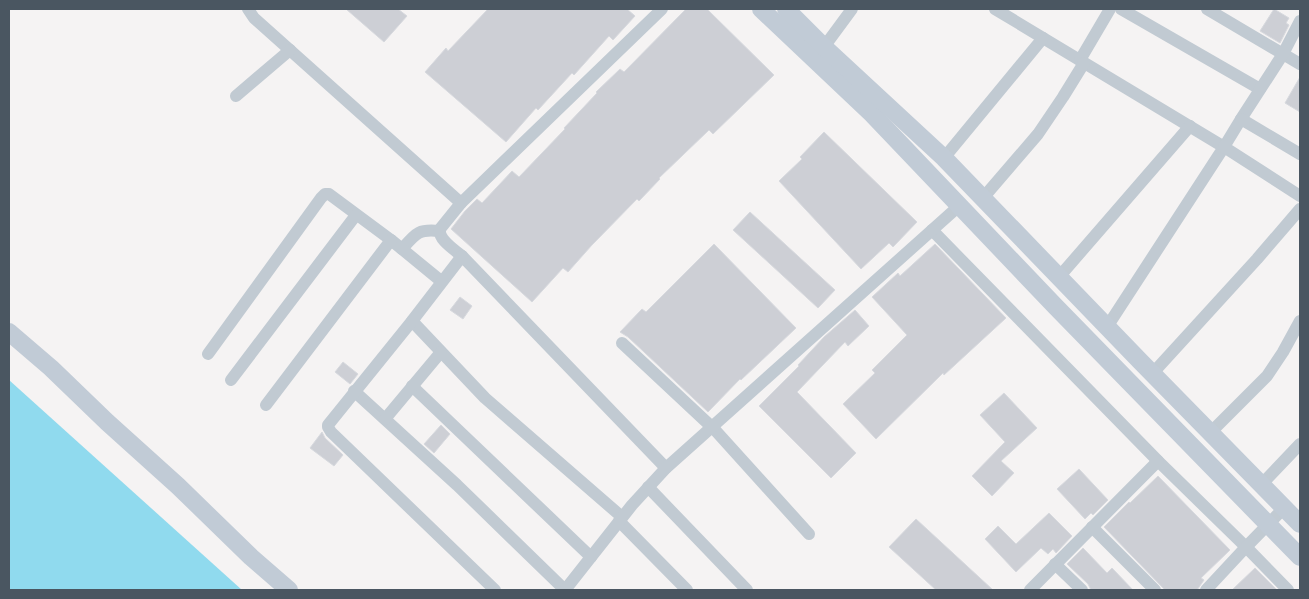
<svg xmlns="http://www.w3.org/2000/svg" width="1309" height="599" font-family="Jost,sans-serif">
<rect width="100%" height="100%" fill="#f5f3f3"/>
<path fill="#90daee" d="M9,380L242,590H9Z"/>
<g fill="#cdcfd5" stroke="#d7d9de">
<path d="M346,9H398L407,16L384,42Z"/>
<path d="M488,9H627L635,16L613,40L609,36L574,75L572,73L538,110L536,108L506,142L425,72L446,48L448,51Z"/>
<path d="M686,9H707L774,75L713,134L709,130L659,178L660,179L639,201L637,199L592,245L568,272L563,268L532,302L451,229L465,211L477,199L482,203L512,171L519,177L565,129L564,128L597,93L596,92L620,69L624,72Z"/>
<path d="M1274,9L1289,18L1286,23L1289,25L1280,43L1260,31Z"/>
<path d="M1300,77V112L1285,103Z"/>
<path d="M824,132L917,222L893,247L889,243L861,269L779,181L802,159L800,157Z"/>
<path d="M750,212L835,290L818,308L733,230Z"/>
<path d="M714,244L796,328L741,380L740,379L708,412L628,337L620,332L642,309L646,312Z"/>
<path d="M935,244L1006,318L944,375L943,373L876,439L843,404L875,373L872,370L907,335L872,297L898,273L900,276Z"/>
<path d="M460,297L472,306L463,319L450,310Z"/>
<path d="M855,310L869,326L848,346L845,342L797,392L856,453L831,478L759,406L799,366L798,365L824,337Z"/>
<path d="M343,362L358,374L350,384L335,372Z"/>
<path d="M1004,393L1037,428L1001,461L1014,473L992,496L972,476L1005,442L980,415Z"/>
<path d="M441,425L450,434L434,453L424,444Z"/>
<path d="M322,432L325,438L343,455L334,466L310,448Z"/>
<path d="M1079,469L1108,500L1093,515L1091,513L1085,519L1057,489Z"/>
<path d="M1158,476L1230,550L1201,578L1204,580L1197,590H1165L1104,527L1129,502L1130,503Z"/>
<path d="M1049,513L1072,536L1056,553L1053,549L1048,554L1041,548L1016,572L985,539L998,526L1016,544Z"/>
<path d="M916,519L993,590H936L889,547Z"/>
<path d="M1083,548L1107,573L1112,568L1133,590H1091L1088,584L1067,564Z"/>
<path d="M1255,568L1277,590H1232Z"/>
</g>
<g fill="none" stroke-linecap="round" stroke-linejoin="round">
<g stroke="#c1cad2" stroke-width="12">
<path d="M248,9L254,18L461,203"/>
<path d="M995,9L1224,147L1107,327"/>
<path d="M1121,9L1260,89"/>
<path d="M1207,9L1300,64"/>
<path d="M818,53L824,47L852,9"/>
<path d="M1080,60L1110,9"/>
<path d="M236,96L290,50"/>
<path d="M1241,119L1283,54L1300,21"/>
<path d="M1300,154L1241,119L1224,147L1300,196"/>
<path d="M944,158L1043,38"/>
<path d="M983,198L1038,134L1063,97L1084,63"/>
<path d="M932,230L1158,461L1246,547L1288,590"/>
<path d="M402,249C416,233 418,229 439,231"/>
<path d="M462,256C454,249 438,240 440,229L461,203L662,9"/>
<path d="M1059,277L1190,126"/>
<path d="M412,321L485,398L622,517"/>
<path d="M622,343L715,430L809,534"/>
<path d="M208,354L321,198L325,194H329L391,240L441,281"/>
<path d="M1152,374L1257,259L1300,209"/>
<path d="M231,380L356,215"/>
<path d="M412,386L591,557"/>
<path d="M354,391L457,485L565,590"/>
<path d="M266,405L391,240"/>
<path d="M385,419L441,352"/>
<path d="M1210,433L1267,376L1283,352L1300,321"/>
<path d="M1261,485L1300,444"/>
<path d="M648,487L747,590"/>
<path d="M619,521L687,590"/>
<path d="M1092,527L1155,590"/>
<path d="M1055,564L1082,590"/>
<path d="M495,590L331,432L328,427V425L412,321L462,256L666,468"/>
<path d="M565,590L632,505L666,468L959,206"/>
<path d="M1030,590L1158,461"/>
<path d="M1206,590L1246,547L1284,508"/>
</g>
<g stroke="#c1cbd6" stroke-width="18">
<path d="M761,9L872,114L1055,306L1300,557"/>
<path d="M786,9L824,47L944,158L1140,361L1300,524"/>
<path d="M9,332L51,368L107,422L178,486L251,557L289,590"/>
</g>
</g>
<rect width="1309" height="599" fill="none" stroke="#4a5661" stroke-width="20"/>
</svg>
